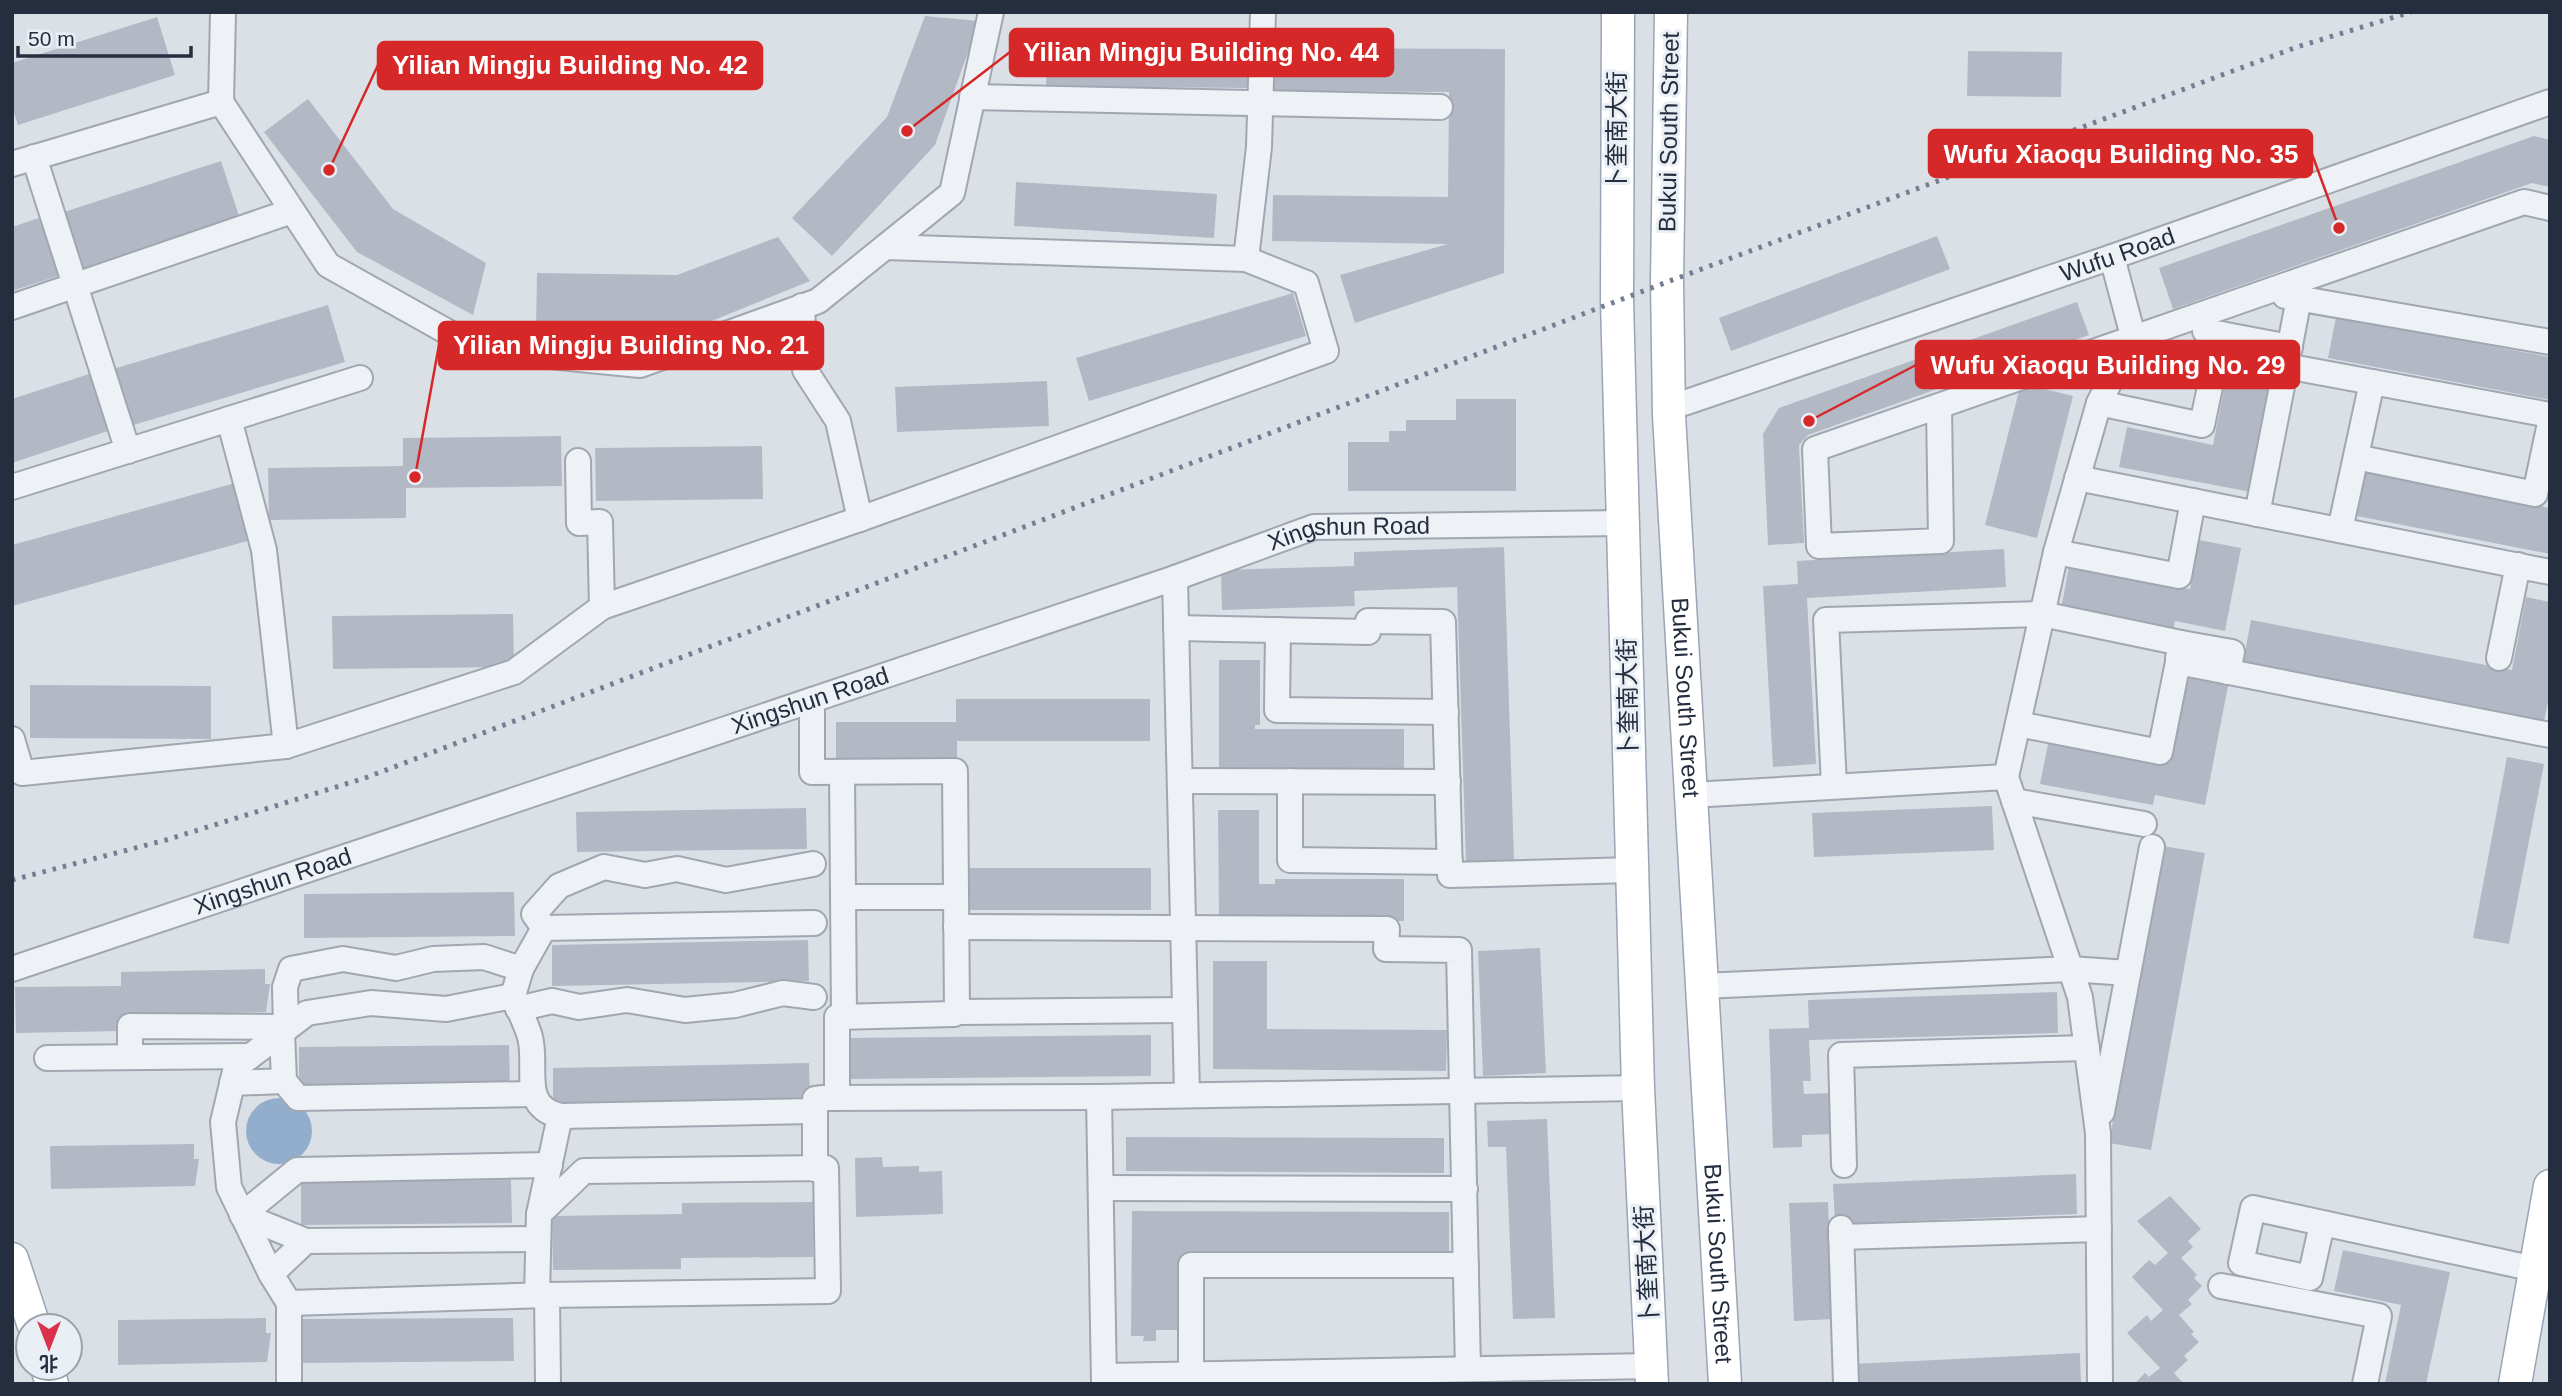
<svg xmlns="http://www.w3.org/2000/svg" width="2562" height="1396" font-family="Helvetica,'Noto Sans SC',sans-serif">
<rect width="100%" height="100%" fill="#dbe0e7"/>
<circle fill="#92aecc" cx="279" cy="1131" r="33"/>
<g fill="#b2b9c5">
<path d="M925,16L979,21L935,145L832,256L792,218L887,117Z"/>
<path d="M157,17L175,75L18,125L12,107V63Z"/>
<path d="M1047,42L1248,44V88L1046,86Z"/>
<path d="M1272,48L1505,49L1504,273L1355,323L1340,275L1448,244L1272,241L1273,195L1448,197L1449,92L1271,91Z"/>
<path d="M1968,51L2062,52L2061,97L1967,96Z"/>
<path d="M308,99L393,209L486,263L473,315L357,252L264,132Z"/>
<path d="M2534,136L2550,140V187L2532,183L2173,309L2159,268Z"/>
<path d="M221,161L240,219L83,270L64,212Z"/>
<path d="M1016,182L1217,194L1214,238L1014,226Z"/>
<path d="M42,217L61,275L12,291V227Z"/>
<path d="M1937,236L1950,269L1731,351L1719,318Z"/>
<path d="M778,237L810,281L687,331L536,328L537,273L677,275Z"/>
<path d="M1293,293L1306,336L1089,401L1076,358Z"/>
<path d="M2077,302L2089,335L1808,435L1799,445L1804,543L1768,545L1763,434L1779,408Z"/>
<path d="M328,305L345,362L130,426L113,369Z"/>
<path d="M2336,317L2550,357V400L2328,358Z"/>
<path d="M2231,352L2277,361L2251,492L2119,467L2127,427L2213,445Z"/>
<path d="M89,374L108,431L12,463V399Z"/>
<path d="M1047,381L1049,426L897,432L895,387Z"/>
<path d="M2021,383L2073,396L2037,538L1985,525Z"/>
<path d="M1456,399H1516V491H1348V442H1389V431H1406V420H1456Z"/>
<path d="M561,436L562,486L406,488V518L269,520L268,468L403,466V438Z"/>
<path d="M762,446L763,499L596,501L595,448Z"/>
<path d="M2366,472L2550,508V554L2357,516Z"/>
<path d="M235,483L251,540L12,606V545Z"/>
<path d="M2199,540L2241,548L2225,631L2175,621L2173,631L2061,609L2069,566L2190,589Z"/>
<path d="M1504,547L1514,860L1466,862L1457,587L1354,591L1355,606L1222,610L1221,570L1354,566V552Z"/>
<path d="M2004,549L2006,587L1807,598L1816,764L1773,767L1763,586L1798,584L1797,561Z"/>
<path d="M2526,597L2550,602V693L2544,721L2243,663L2251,620L2512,670Z"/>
<path d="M513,614L514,667L333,669L332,616Z"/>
<path d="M1219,660H1260V725H1255V729H1404V770H1219Z"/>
<path d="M2185,673L2229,681L2205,805L2155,795L2153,805L2040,784L2049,739L2168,762Z"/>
<path d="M30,685L211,686V739L30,738Z"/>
<path d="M956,699H1150V741H957V761L836,760V722H956Z"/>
<path d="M2507,757L2544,764L2509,944L2473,938Z"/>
<path d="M1992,806L1994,850L1814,857L1812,813Z"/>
<path d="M806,808L807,849L577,852L576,812Z"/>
<path d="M1218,810H1259V884H1275V879H1404V921H1219Z"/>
<path d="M2163,846L2205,853L2151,1150L2109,1143Z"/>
<rect x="958" y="868" width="193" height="42"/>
<path d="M514,892L515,936L304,938V894Z"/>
<path d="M808,940L809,981L552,986V945Z"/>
<path d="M1540,948L1546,1073L1483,1076L1478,951Z"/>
<path d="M1213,961H1267V1029L1447,1030L1446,1071L1213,1069Z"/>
<path d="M265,969V984H270L266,1012L123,1015V1031L16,1033L15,987L121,986V972Z"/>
<path d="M2057,992L2058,1033L1809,1040L1811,1081H1803L1804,1094L1832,1093L1833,1134L1802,1135V1147L1773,1148L1769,1029L1809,1028L1808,1000Z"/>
<path d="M1151,1035V1076L848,1079L847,1038Z"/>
<path d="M509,1045L510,1088L299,1090V1047Z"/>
<path d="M809,1063L810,1104L553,1109V1068Z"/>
<path d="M1547,1119L1555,1318L1513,1319L1506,1147H1488L1487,1121Z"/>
<path d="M1126,1137L1444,1138V1173L1126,1171Z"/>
<path d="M194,1144V1159H199L195,1186L51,1189L50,1146Z"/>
<path d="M882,1157L883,1167L919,1166V1172L942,1171L943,1214L856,1217L855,1158Z"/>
<path d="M2076,1174L2077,1214L1835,1224L1833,1184Z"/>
<path d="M511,1180L512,1223L301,1225V1182Z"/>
<path d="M2170,1196L2201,1229L2188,1241L2193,1247L2181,1258L2197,1275L2194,1278L2202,1286L2188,1300L2192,1304L2179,1315L2194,1332L2191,1334L2199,1342L2184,1356L2188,1360L2174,1373L2184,1384H2134L2145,1373L2149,1377L2160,1368L2127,1333L2147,1315L2151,1321L2163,1310L2132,1277L2149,1260L2155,1265L2168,1253L2137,1221Z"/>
<path d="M813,1202V1257L681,1258V1269L553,1270L552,1216L682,1214V1203Z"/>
<path d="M1828,1202L1833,1319L1794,1321L1789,1203Z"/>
<path d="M1132,1211L1449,1212V1256L1181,1255V1330H1156V1341H1143L1144,1336H1131Z"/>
<path d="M2343,1250L2450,1272L2426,1384H2385L2401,1305L2334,1291Z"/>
<path d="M266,1318V1333H271L267,1362L118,1365V1320Z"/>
<path d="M513,1318L514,1361L303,1363V1319Z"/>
<path d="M2080,1353L2081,1384H1853L1852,1364Z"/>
</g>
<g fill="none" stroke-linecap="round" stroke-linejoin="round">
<g stroke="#a0a7b1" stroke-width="28">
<g id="minor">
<path d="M972,97L1440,107"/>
<path d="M221,102L223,12"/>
<path d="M34,157L128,451"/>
<path d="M12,164L221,102L328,265L478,349L640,365L818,301L952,193L991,12"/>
<path d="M885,247L1246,259"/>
<path d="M2285,296L2550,342"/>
<path d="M2299,298L2286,366L2550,415"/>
<path d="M802,306L805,370L838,421L860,519"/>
<path d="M12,307L292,211"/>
<path d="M2205,331L2290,347"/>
<path id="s1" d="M1684,403L2112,257L2550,102"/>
<path d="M2099,403L2202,425L2221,334"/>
<path d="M1939,406L1941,541L1819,546L1815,449L2524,202L2550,208"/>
<path d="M229,419L264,550L286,746"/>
<path d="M2356,457L2535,494L2550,423"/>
<path d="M578,461L579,523L600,522L602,607L860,519L1326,351L1306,283L1246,259L1259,147L1263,12"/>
<path d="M2077,478L2550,572"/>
<path d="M12,487L360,378"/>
<path d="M2257,514L2286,366"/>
<path d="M2340,530L2372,382"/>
<path d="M2056,552L2179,576L2193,501"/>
<path d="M1175,578L1187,1094"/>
<path d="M1176,628L1368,632V621L1443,622L1450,875L1632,870"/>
<path d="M1278,630L1277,710L1446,712"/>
<path d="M2178,658L2181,643L2232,652L2228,672"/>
<path d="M2499,658L2518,565"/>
<path d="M812,700V772L955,771L957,1012L1185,1010"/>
<path d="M2018,724L2160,752L2178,662L2550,735"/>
<path d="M12,739L22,773L286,746L514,672L602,607"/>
<path d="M842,772L844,1017"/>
<path d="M1180,781L1448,782"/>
<path d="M1290,781V860L1450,862"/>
<path d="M1834,786L1826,620L2042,614L2181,643"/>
<path d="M1691,795L2006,777"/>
<path d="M2014,801L2144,824"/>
<path d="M843,897H956"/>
<path d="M956,927L1387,929L1386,949L1459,950L1468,1369"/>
<path d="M544,928L534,914L559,886L604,867L645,875L677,869L726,880L813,864"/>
<path id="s2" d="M12,969L1175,578L1314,527L1623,523"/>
<path d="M521,969L544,928L814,923"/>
<path d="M1702,986L2070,969L2128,973"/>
<path d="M518,1009L552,1001L579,1007L627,1000L685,1010L735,1005L783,993L814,997"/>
<path d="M130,1057V1026L286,1027L285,987L291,969L343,959L396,968L433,959L484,957L521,969L513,996"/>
<path d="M47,1058L250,1056"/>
<path d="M284,1081L298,1098L532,1094"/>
<path d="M232,1083L284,1081L282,1032"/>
<path d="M1099,1097L1104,1384"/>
<path d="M837,1098V1017L954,1014"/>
<path d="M815,1111V1169"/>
<path d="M2102,1112L2152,847"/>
<path d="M1844,1165L1841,1055L2087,1048"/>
<path d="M1101,1188L1465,1189"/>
<path d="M539,1214L560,1116"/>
<path d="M2322,1224L2310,1278L2241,1263L2253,1208L2535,1269"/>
<path d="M1841,1228L1846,1384"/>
<path d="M1841,1237L2099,1229"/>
<path d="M538,1239L306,1241L242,1215L297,1170L550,1165"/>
<path d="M271,1274L306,1241"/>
<path d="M2221,1286L2379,1316L2365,1384"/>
<path d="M537,1295L539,1214L584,1171L826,1168L828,1291L547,1295L548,1384"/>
<path d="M289,1303L547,1295"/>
<path d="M1191,1374V1265H1466"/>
<path d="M1104,1376L1652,1366"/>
<path d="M289,1384V1303L271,1274L229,1187L223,1122L236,1067L307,1013L371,1003L446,1009L513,996C519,1010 526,1023 530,1037C538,1067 519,1106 560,1116L815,1111V1099L823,1098L1099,1097L1638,1088"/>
<path d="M2100,1384L2098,1133L2080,997L2006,777L2056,552L2099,403L2133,336L2112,257"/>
</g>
</g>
<g stroke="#99a4b4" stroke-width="35">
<g id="major">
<path d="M1618,12L1617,301L1638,1088L1652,1384"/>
<path id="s3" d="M1671,12L1667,282L1669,415L1725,1384"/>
<path d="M12,1259L34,1326"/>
<path d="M47,1368L52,1384"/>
<path d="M2515,1384L2550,1186"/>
</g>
</g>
<use href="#minor" stroke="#eef1f5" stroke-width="24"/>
<use href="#major" stroke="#fff" stroke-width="32"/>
<path stroke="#737f92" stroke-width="5" stroke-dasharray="3.5 7" stroke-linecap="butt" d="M12,880L166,840L365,778L1667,282L2297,47L2411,12"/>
</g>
<g text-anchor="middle" stroke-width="6" stroke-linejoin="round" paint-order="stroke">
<g font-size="24" fill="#242e3f" stroke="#eaeff5">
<text transform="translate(1617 131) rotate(-90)" y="8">卜奎南大街</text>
<text transform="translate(1669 132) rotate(-89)" y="8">Bukui South Street</text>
<text dy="8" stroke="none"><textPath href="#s1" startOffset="458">Wufu Road</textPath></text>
<text dy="8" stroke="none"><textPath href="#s2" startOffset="1409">Xingshun Road</textPath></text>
<text transform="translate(1628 698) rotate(-91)" y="8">卜奎南大街</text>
<text dy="8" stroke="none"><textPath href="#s3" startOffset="686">Bukui South Street</textPath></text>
<text dy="8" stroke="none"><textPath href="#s2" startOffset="842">Xingshun Road</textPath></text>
<text dy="8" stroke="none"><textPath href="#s2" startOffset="275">Xingshun Road</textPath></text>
<text dy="8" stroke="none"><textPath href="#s3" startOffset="1253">Bukui South Street</textPath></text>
<text transform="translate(1647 1265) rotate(-93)" y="8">卜奎南大街</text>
</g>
</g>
<path fill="none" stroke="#d62828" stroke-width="2.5" d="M907 131L1010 52M329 170L378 65M2339 228L2312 154M415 477L439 345M1809 421L1916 365"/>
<g fill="#d62828" stroke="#eaeff5" stroke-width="2.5">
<circle cx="907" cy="131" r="7"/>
<circle cx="329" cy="170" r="7"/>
<circle cx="2339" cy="228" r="7"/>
<circle cx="415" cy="477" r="7"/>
<circle cx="1809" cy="421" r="7"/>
</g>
<g fill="#d62828" stroke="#d62828" stroke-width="2.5">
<rect x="1010" y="29" width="383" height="47" rx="7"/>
<rect x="378" y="42" width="384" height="47" rx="7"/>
<rect x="1929" y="130" width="383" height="47" rx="7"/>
<rect x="439" y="322" width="384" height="47" rx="7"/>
<rect x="1916" y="341" width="383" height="47" rx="7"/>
</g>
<g font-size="26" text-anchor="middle" font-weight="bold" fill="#fff">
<text x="1201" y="61">Yilian Mingju Building No. 44</text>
<text x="570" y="74">Yilian Mingju Building No. 42</text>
<text x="2121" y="163">Wufu Xiaoqu Building No. 35</text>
<text x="631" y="354">Yilian Mingju Building No. 21</text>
<text x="2108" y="374">Wufu Xiaoqu Building No. 29</text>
</g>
<rect width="2562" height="1396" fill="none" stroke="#242e3f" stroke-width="28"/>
<g transform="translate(49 1347) rotate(180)"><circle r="33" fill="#eaeff5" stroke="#9ba2ac" stroke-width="2"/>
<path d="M0-5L12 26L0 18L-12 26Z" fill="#db314b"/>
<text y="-10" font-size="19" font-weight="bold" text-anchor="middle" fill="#242e3f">北</text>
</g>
<path d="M18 46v10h173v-10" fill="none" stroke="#242e3f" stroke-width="3.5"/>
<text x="28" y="46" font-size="21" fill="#242e3f" stroke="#eaeff5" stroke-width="5" paint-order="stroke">50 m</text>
</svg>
